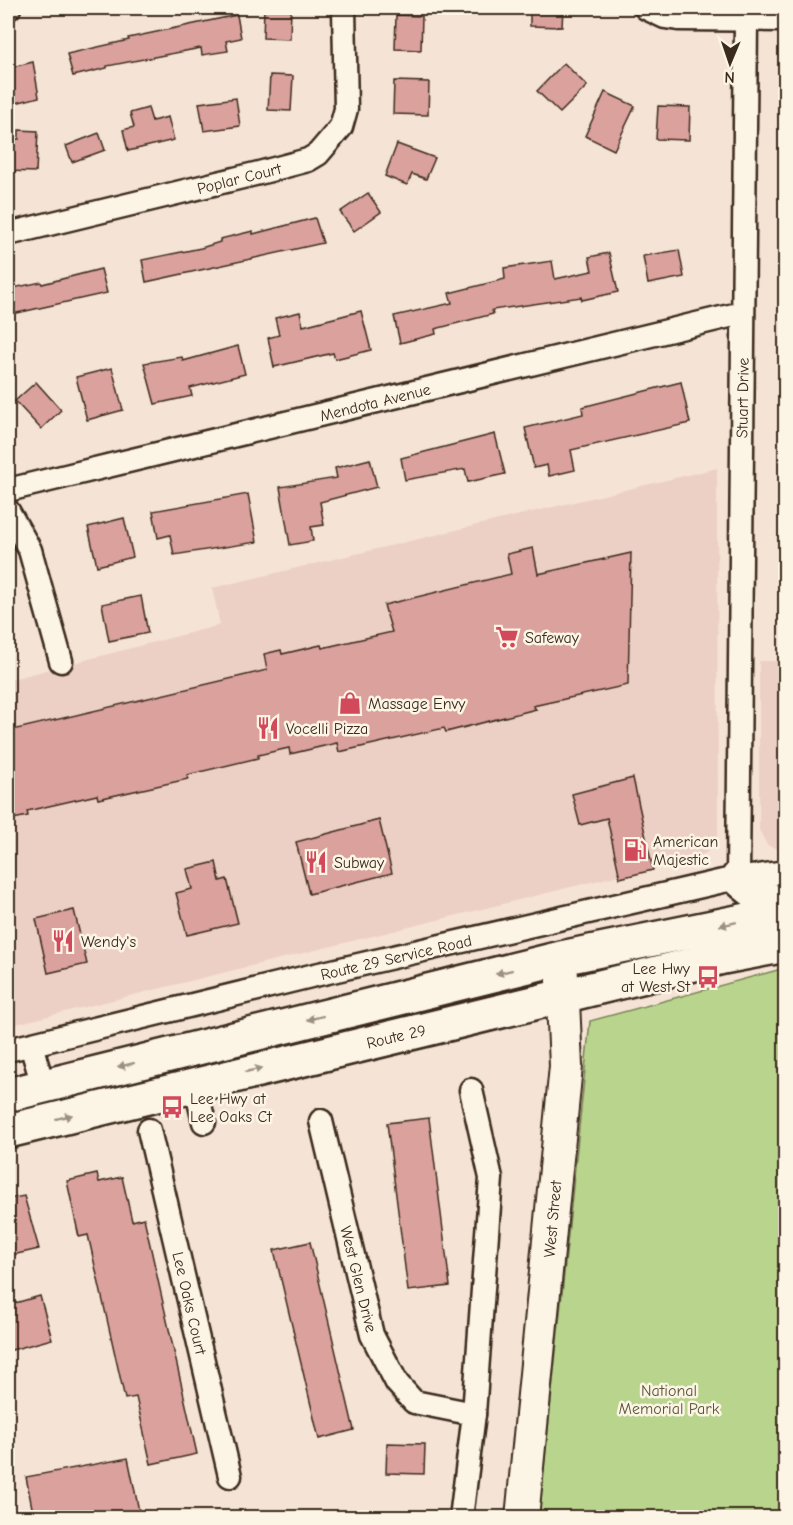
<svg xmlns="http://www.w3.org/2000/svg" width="793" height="1525" font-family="'Comic Neue',sans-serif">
<rect width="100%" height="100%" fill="#f5e4d6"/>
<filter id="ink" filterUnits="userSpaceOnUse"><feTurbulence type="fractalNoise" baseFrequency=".0167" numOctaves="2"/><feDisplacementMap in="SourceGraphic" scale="12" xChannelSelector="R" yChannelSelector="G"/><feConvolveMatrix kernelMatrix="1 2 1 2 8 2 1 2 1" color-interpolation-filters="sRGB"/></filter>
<g filter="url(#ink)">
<g fill="#edd0c5">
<path d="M717,468L718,834L714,845L705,854L8,1026V680L220,625L212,588Z"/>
<path d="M759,661H785V852L767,845L759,830Z"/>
</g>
<path fill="#b9d58d" stroke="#7a8056" stroke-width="1.5" d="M785,968V1517H539L590,1021Z"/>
<g fill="#dba19c" stroke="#3b2a1e" stroke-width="1.5">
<path d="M264,8H291L290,39L263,38Z"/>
<path d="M530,8H563L562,27L530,26Z"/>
<path d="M237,15L241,38L226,41L228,51L202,55L201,48L107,66V68L73,76L67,54L129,40L128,38Z"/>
<path d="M396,15L422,16L421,50L395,49Z"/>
<path d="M33,62L39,97L8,105V68Z"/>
<path d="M564,63L587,86L560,113L537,91Z"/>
<path d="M270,75L293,76L291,111L268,110Z"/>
<path d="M394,81L429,82L428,115L393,114Z"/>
<path d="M605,92L635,106L614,150L585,136Z"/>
<path d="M236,98L240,126L204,131L199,103Z"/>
<path d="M658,106L690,107L689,140L656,139Z"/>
<path d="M148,108L152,121L168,117L174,140L128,151L123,130L134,127L130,113Z"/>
<path d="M19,130L38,131L36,172L8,171V139H19Z"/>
<path d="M99,133L105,150L72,162L66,146Z"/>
<path d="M397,144L435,158L426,179L412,174L407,185L385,176Z"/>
<path d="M368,193L381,212L354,231L340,212Z"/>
<path d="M315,218L323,243L146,282L142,260L201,248L220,242V239L253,231V234Z"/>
<path d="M679,250L684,277L648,284L643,256Z"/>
<path d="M609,253L618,292L582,300L581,297L492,310L493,314L435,329L436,334L400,343L394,316L452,303L449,293L505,279L504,268L552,261L555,279L592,271L589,257Z"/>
<path d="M101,269L107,293L8,315V289L41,282L42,284Z"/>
<path d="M361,311L371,350L335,359L333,353L274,367L268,338L279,335L275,318L300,312L303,326Z"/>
<path d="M238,346L245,374L190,388L192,396L155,404L144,363L182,357L183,361Z"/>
<path d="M112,368L123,410L87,420L76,377Z"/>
<path d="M36,382L61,410L41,429L15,401Z"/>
<path d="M681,382L690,423L571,450L575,470L549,476L547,465L534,468L525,428L583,414L582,407Z"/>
<path d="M495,434L505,474L468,482L465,469L405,480L401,458Z"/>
<path d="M370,459L377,487L320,502L324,525L311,527L313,541L290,545L280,487L337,478L335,468Z"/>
<path d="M248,494L257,542L174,555L170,535L158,538L153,511Z"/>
<path d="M124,518L133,557L97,566L88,527Z"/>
<path d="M533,548L538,574L631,553L628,685L533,706L536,709L446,732L444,728L339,752L337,743L290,754L289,748L258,755V758L187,775L188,779L98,799L97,795L27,811L28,816L8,820V731L267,670L264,654L281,650L282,654L321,645L322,648L392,632L384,605L511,574L507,554Z"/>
<path d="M141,596L148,633L109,641L102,604Z"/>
<path d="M633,778L653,870L620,878L607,818L580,825L572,794Z"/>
<path d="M379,820L392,873L309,894L296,842Z"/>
<path d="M216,862L220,881L227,879L238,923L187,935L176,893L192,889L187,869Z"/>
<path d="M74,910L87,964L48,973L36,919Z"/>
<path d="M429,1118L450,1286L408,1291L387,1123Z"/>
<path d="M97,1174L99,1182L122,1177L132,1221L144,1218L197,1454L151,1464L136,1397L125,1399L88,1235L79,1237L67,1181Z"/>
<path d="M24,1196L39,1249L8,1256V1199Z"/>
<path d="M310,1242L354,1430L319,1439L274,1250Z"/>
<path d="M40,1296L52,1339L8,1351V1305Z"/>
<path d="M387,1443L425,1444L424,1474L386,1473Z"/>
<path d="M128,1458L139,1511L105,1518H34L26,1477Z"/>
</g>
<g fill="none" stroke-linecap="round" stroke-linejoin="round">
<g stroke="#3b2a1e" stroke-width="27">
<g id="street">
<path d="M8,8H9"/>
<path d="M646,8L665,17L678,19L786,20"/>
<path d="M8,234L259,173L308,160L318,154L341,127L346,109L344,8"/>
<path d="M8,490L742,313"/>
<path d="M8,511L30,550L61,661"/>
<path d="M738,878L746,20"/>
<path d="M31,1045L43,1085"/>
<path d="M8,1050L315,975L723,881L786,872"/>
<path d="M195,1084L204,1122"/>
<path d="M321,1121L372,1335L397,1383L414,1402L474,1414"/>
<path d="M149,1130L230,1476"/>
<path d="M461,1518L474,1414L491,1178L471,1090"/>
</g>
</g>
<g stroke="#3b2a1e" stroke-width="36">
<path id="secondary" d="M522,1518L566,1066L561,958"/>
</g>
<g stroke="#3b2a1e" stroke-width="38">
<g id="primary">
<path d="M738,878C752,891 766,902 786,904"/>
<path d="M8,1095L561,958L786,912"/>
<path d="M8,1131L723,957L786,945"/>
</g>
</g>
<use href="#street" stroke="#fcf5e5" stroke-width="22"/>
<use href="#secondary" stroke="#fcf5e5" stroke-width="32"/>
<use href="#primary" stroke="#fcf5e5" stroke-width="33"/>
</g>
<defs><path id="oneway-solid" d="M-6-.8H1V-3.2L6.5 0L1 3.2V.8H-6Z" transform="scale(1.5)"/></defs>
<g fill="#9c9082">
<use href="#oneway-solid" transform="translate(728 924) rotate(168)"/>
<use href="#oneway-solid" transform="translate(504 972) rotate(166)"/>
<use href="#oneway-solid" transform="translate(315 1018) rotate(166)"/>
<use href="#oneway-solid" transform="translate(126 1065) rotate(166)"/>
<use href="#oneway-solid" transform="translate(254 1070) rotate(-13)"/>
<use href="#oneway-solid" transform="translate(64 1117) rotate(-14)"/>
</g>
</g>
<defs>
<g id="supermarket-bare" transform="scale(1.8)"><path d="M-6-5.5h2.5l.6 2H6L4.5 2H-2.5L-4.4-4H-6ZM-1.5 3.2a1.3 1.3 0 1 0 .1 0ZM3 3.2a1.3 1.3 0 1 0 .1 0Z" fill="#d1495b" stroke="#fcf5e5" stroke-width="2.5" paint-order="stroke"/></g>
<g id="shop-bare" transform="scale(1.8)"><path d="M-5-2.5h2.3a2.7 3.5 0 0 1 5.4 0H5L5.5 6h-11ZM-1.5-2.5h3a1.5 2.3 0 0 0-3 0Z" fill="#d1495b" stroke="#fcf5e5" stroke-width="2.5" paint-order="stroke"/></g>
<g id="restaurant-bare" transform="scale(1.8)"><path d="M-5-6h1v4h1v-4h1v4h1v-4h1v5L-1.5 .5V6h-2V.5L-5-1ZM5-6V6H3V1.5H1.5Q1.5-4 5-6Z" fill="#d1495b" stroke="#fcf5e5" stroke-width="2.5" paint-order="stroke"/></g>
<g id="fuel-bare" transform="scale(1.8)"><path d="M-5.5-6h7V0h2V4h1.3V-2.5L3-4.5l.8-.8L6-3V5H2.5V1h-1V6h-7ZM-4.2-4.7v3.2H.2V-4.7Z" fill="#d1495b" stroke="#fcf5e5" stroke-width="2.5" paint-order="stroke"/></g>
<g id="bus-bare" transform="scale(1.8)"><path d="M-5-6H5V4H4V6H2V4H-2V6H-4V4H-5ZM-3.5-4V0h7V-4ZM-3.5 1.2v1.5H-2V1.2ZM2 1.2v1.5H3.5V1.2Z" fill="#d1495b" stroke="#fcf5e5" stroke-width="2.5" paint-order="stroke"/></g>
</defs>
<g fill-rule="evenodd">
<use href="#supermarket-bare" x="507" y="637"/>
<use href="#shop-bare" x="350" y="703"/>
<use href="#restaurant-bare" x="268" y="728"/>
<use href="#fuel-bare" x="635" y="850"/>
<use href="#restaurant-bare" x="316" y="862"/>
<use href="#restaurant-bare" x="63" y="941"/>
<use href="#bus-bare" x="708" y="977"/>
<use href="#bus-bare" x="172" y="1107"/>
</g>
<g text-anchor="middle" stroke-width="5" stroke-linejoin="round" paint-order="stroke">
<g font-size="16" fill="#3b2a1e" stroke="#fcf5e5">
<text transform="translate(239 178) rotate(-14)" y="6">Poplar Court</text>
<text transform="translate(742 398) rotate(-89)" y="6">Stuart Drive</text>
<text transform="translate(375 402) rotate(-14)" y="6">Mendota Avenue</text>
<text transform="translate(396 957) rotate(-13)" y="6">Route 29 Service Road</text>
<text transform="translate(396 1036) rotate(-13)" y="6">Route 29</text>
<text transform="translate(552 1219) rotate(-85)" y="6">West Street</text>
<text transform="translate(359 1279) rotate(76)" y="6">West Glen Drive</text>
<text transform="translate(190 1303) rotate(77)" y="6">Lee Oaks Court</text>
</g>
<g font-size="16" fill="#3b2a1e" stroke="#fcf5e5" text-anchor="start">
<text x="525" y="643">Safeway</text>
<text x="368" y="709">Massage Envy</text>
<text x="286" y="734">Vocelli Pizza</text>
<text x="653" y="847">American<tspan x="653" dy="18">Majestic</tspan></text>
<text x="334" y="868">Subway</text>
<text x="81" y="947">Wendy's</text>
<text x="690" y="974" text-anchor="end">Lee Hwy<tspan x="690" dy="18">at West St</tspan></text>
<text x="190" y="1104">Lee Hwy at<tspan x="190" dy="18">Lee Oaks Ct</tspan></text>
</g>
<g font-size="16" fill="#5a553a" stroke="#fcf5e5">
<text x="669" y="1396">National<tspan x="669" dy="18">Memorial Park</tspan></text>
</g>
</g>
<rect width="793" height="1525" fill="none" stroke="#fcf5e5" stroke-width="30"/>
<rect x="15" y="15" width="763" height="1495" fill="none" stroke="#3b2a1e" stroke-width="2" filter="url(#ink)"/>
<g transform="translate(730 63) rotate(182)" stroke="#fcf5e5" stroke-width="4.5" paint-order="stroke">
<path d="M0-4.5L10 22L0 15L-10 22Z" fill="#3b2a1e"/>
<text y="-9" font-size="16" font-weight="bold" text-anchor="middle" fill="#3b2a1e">N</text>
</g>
</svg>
